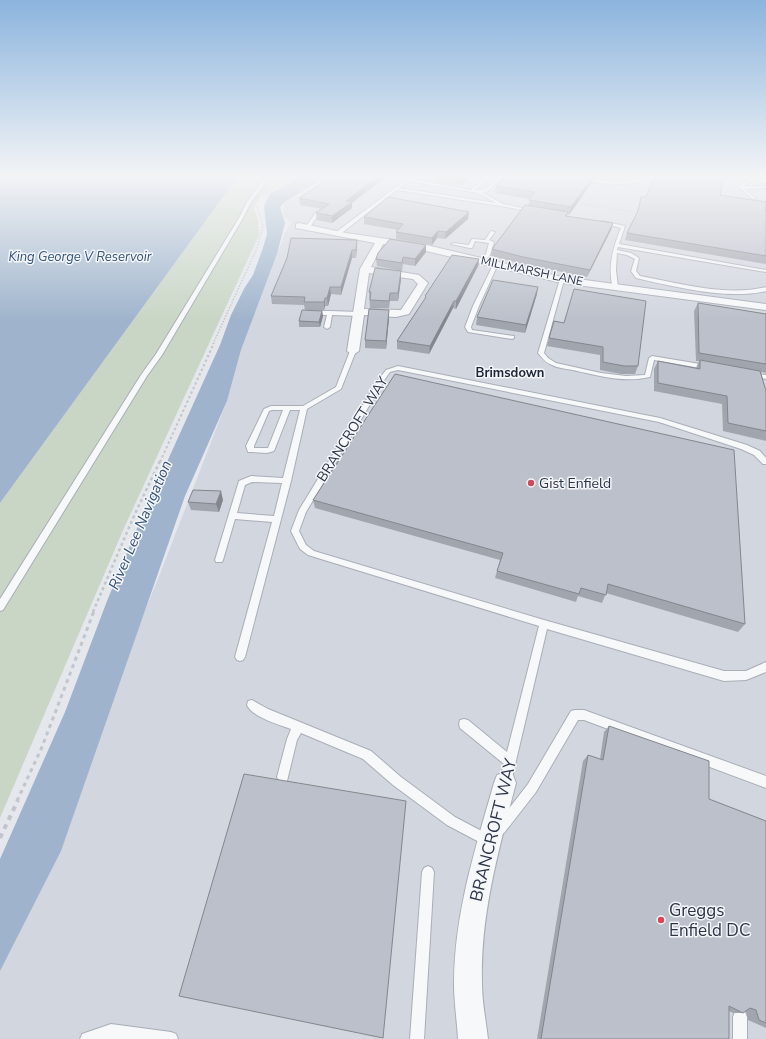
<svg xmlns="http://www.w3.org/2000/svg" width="766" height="1039" font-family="'Nunito Sans',sans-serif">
<rect width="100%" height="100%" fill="#e4e7ec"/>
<path fill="#d2d6de" d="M339,175H766V1039H0V963L158,579L227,401L241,350L285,233L291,223L283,216L284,204L296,197H307Z"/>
<path fill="#c9d6c5" d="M239,175H292L287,182L261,196L254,208L258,220L259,235L124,528L0,818V503Z"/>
<g fill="#9fb4cc">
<path d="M0,175H239L0,503Z"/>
<path d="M301,175H321L320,177L322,179L285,202L280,207L285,223L277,254L241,350L227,401L185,496L61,851L0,971V859L65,712L107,601L138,526L220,345L231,315L245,287L253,275L263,248L267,234L264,207L267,199L270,194L294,181Z"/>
</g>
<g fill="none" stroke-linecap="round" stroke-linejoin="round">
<g stroke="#a9aeb7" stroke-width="2">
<g id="lane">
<path d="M267,175H271L251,202L243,218L162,355L147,376L3,610L0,611V599L141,375L156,354L239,218L247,202Z"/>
<path d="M412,175H416L411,179L471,190L488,175H502V177L488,191L483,193L503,204L535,211L533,212L501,206L397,190L339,235H335V233ZM491,176L498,177C491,184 486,192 475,190ZM408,181L478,193L496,203L399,188Z"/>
<path d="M641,175H645L639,182C625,185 596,185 582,179L584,178L618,182L637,180Z"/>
<path d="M755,178L758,179L743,186H766V188L745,189L755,198L754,200L738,186Z"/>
<path d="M316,212L319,213L309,229H305V228Z"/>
<path d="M602,221L625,226L619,244L766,270V272L618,247L617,250L631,253L639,258L636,271L640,276C680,283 725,297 766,287V291C727,300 675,287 636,278L631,271L635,259L627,255L617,253L616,270L618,287L613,288C607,268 613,247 621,228L602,223Z"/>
<path d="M491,231L495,232L489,240L494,242L490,255L484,261L480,260L486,254L489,243L475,241L472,248H470L451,244L453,243L469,245L472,239L485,240Z"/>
<path d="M494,263L498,264L479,306L471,327L472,330L514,336V338L512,339L468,332L465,327L473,306Z"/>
<path d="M560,279L564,280L544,353L548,358L556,363L601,373L626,376L645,375L649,358L652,356L706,365L709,367L706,369L654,360L650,377C624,383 599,376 573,370C566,369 558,368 552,365C546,363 542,358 538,353Z"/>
<path d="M330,311L359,312L362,314L359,316L332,315L330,327L327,329L324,327L327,315H312L309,313L312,311Z"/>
<path d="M353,349L356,351L341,389L307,409L291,481L245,657L243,660L240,661L237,660L235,657L272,522L235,519L223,560L222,562H216L215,560L239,481L251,476L283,478L300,410H290L274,451L267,453L251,452H248L246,446L264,409L271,406H303L336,387L350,351ZM272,410H283L268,448H254V446L269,411ZM252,482L282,483L274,516L237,513L245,485Z"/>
<path d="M398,366L660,418L747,445L760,451L766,458V464H763L754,455L741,449L659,422L398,370L390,372L385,379L306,512L299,531L306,545L314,551L544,620L724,671H746L766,662V672L746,680L724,681L547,629L511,782L509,786L505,788L501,786L499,782L504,764L460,728L459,724L460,720L464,719L468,720L507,752L539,626L308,555L300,549L291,531L299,510L379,379L386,370Z"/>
<path d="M751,373L766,375V379L749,376L748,375Z"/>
<path d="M252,700L268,709L371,751L401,777L455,817L491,836L493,840L491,844L487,846L483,844L447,825L393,785L363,759L301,733L297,740L287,781L283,783L279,781L277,777L287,739L291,729C280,725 252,717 247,705L248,701Z"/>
<path d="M575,710H584L766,776V788L584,720H578L536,792L504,833L500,835L496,833L494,829L496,825L528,784L571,711Z"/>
<path d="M428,866L432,868L434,872L424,1039H410L422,872L424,868Z"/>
<path d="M740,1010L745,1012L747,1017V1039H733V1017L735,1012Z"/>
<path d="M111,1024L171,1032L176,1034L178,1039H80L82,1034Z"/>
</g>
</g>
<g stroke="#a9aeb7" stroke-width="2">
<g id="street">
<path d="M736,175H747L766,179V183L736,177Z"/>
<path d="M299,223L346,233L422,244L562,277L766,304V310L562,283L422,250L383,244L371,267L419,275L428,283L409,314L396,317L364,315L359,351L353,355L347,351L360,269L375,243L296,228V224ZM369,273L413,279L418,284L401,310L364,309Z"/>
<path d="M505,772L513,775L516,783C499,849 480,915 482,984C482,1002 486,1021 488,1039H458C457,1021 454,1002 454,984C454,915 475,849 494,783L497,775Z"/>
</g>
</g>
<g stroke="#c2c5cb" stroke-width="1.5" stroke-dasharray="1.5 1.5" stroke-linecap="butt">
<path d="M263,197L291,182L298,175"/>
<path d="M304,198L302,196L327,179V175"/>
<path d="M581,204L635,212"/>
<path d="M213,344L257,248L263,226L257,206"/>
</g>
<path stroke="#c2c5cb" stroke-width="2" stroke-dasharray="2.5 2.5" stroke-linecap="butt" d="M160,462L214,343"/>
<path stroke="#c2c5cb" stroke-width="2.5" stroke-dasharray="3 3" stroke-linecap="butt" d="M93,612L133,518L160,461"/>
<path stroke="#c2c5cb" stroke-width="3" stroke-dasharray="4 4" stroke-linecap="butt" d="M17,801L42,747L94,611"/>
<path stroke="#c2c5cb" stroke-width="4" stroke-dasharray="5 5" stroke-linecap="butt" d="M0,838L18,800"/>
<use href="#lane" fill="#f7f8fa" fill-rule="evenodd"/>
<use href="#street" fill="#f7f8fa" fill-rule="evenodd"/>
</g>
<g fill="#a1a5ae">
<path d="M438,175H473L460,186L438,182Z"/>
<path d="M508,175H598L595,178H593L592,182L569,215L568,214L567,216L613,223L611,230L587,277L522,264L491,256L492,249L528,205L530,199L495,193L496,186Z"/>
<path d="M655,175H724L720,195L766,211V264L625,240L627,233L637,213L641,197H646Z"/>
<path d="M299,198L352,203V208L332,223L317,220L316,213L322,209L300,205Z"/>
<path d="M364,217L468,219L445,239L437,238L432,245L396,239V232L398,230L364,224Z"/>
<path d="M357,240L356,258H352L341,295L331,294L328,306H325L324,310H305L304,305L272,304L271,296Z"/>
<path d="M426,245V252L415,266L403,264L402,271L377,266L376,259Z"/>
<path d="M479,259L478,266L456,309L453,308L429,354L397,349V341L425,299V296Z"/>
<path d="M401,279L398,301H390L389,308H370L369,292Z"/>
<path d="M537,294L525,333L476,325L477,317Z"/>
<path d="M698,303L766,314V373L761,372L766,391V441L723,431L722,404L654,391V369L658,361L696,368L699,361H696L694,311Z"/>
<path d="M322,311L323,316L320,327H299V321Z"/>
<path d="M389,318L386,349L365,348V340Z"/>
<path d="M554,321L638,366L635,374H621L600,370V355L547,346Z"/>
<path d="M395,374L745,624L738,632L606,593L602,603L578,596L576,602L495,578L500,560L315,508L313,500Z"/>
<path d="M223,500L219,512L191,510L188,502Z"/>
<path d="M609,726L709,799L766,821V1028L748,1020L746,1011L743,1013H733L729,1011V1039H537L583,761L588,755L600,759L604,732Z"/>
</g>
<g fill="#83868d">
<path d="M380,175H388L352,203V208L332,223V216L346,201Z"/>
<path d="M466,175H473L460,186L461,179Z"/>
<path d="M594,175L592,182L569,215L571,207Z"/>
<path d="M469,212L468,219L445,239L446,232Z"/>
<path d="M613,223L611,230L587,277L590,270Z"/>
<path d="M438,231L437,238L432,245V238Z"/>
<path d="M357,240V247L356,258V250Z"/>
<path d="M426,245V252L415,266V259Z"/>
<path d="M352,250V258L341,295V287Z"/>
<path d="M479,259L478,266L456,309V301Z"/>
<path d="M401,271V279L398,301V293Z"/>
<path d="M330,287L331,294L328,306L327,298Z"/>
<path d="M538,287L537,294L525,333L526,325Z"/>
<path d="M325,298V306L324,310V302Z"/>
<path d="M454,301L453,308L429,354L430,346Z"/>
<path d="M389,310V318L386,349V341Z"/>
<path d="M322,311L323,316L320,327L319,322Z"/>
<path d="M221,491L223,500L219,512L216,504Z"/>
</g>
<g fill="#bbc0ca" stroke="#83868d">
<path d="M334,175H380L346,201L352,202L332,216L316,213L329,204L299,198Z"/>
<path d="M438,175H466L461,179Z"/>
<path d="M508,175H594L571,207L529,200L535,192L496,186Z"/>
<path d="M655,175H708L717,176L719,175H724L720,195L766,202L765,211H766V256L627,233L638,211L641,197H646Z"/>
<path d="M388,197L469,212L446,232L438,231L432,238L396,232L403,224L364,217Z"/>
<path d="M525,205L568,212L565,216L613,223L590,270L523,257L492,249Z"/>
<path d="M291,238L357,240L356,250H352L341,287H330L327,298H325L324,302H304L305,297L271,296L287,258Z"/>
<path d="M390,239L426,245L415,259L403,257L402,263L376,259L378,253Z"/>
<path d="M452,255L479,259L456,301H454L430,346L397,341L426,297L425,296Z"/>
<path d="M375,268L401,271L398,293H390L389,301L370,300L371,292H369Z"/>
<path d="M493,280L538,287L526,325L477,317Z"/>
<path d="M574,289L646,301L638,366H624L603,362V347L549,338L554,321L564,323Z"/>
<path d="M698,303L766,314V364L699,353Z"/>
<path d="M369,309L389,310L386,341L365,340Z"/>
<path d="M302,310L322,311L319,322L299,321Z"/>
<path d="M700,360L760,371L766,391V431L728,423L727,396L658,383V361L700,369Z"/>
<path d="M395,374L734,450L745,624L608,584L606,595L581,588L579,594L497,571L503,553L313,500Z"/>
<path d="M193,490L221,491L216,504L188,502Z"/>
<path d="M609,726L709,761V799L766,821V1023L759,1020L756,1010L750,1008L743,1013L729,1006V1039H541L588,755L603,760Z"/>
<path d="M244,774L406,801L383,1038L179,996Z"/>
</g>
<linearGradient id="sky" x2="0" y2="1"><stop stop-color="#8bb4dd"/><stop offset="0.55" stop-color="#f3f4f6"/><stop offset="1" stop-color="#f3f4f6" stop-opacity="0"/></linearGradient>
<rect width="766" height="320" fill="url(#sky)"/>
<g fill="#d1495b" stroke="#f4f6f9" stroke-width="1.5">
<circle cx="531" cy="483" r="4"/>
<circle cx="661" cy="920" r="4"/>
</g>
<g text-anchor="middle" stroke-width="3" stroke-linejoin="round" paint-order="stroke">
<g font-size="12" fill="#2b3445" stroke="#f4f6f9">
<text transform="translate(532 271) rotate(12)" y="4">MILLMARSH LANE</text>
</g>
<g font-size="13" font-style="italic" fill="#34527a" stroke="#f4f6f9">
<text x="80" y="261">King George V Reservoir</text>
</g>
<g font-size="13" font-weight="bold" fill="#1d2536" stroke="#f4f6f9">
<text x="510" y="377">Brimsdown</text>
</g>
<g font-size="14" fill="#2b3445" stroke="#f4f6f9">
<text transform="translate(352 429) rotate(-58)" y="5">BRANCROFT WAY</text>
</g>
<g font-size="14" fill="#2b3445" stroke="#f4f6f9" text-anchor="start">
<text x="539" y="488">Gist Enfield</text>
</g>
<g font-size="15" font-style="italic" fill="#34527a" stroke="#f4f6f9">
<text transform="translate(140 525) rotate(-67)" y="5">River Lee Navigation</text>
</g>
<g font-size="17" fill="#2b3445" stroke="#f4f6f9">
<text transform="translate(493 830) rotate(-76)" y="6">BRANCROFT WAY</text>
</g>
<g font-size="17" fill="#2b3445" stroke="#f4f6f9" text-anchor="start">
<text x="669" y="916">Greggs<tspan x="669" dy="20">Enfield DC</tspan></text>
</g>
</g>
</svg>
